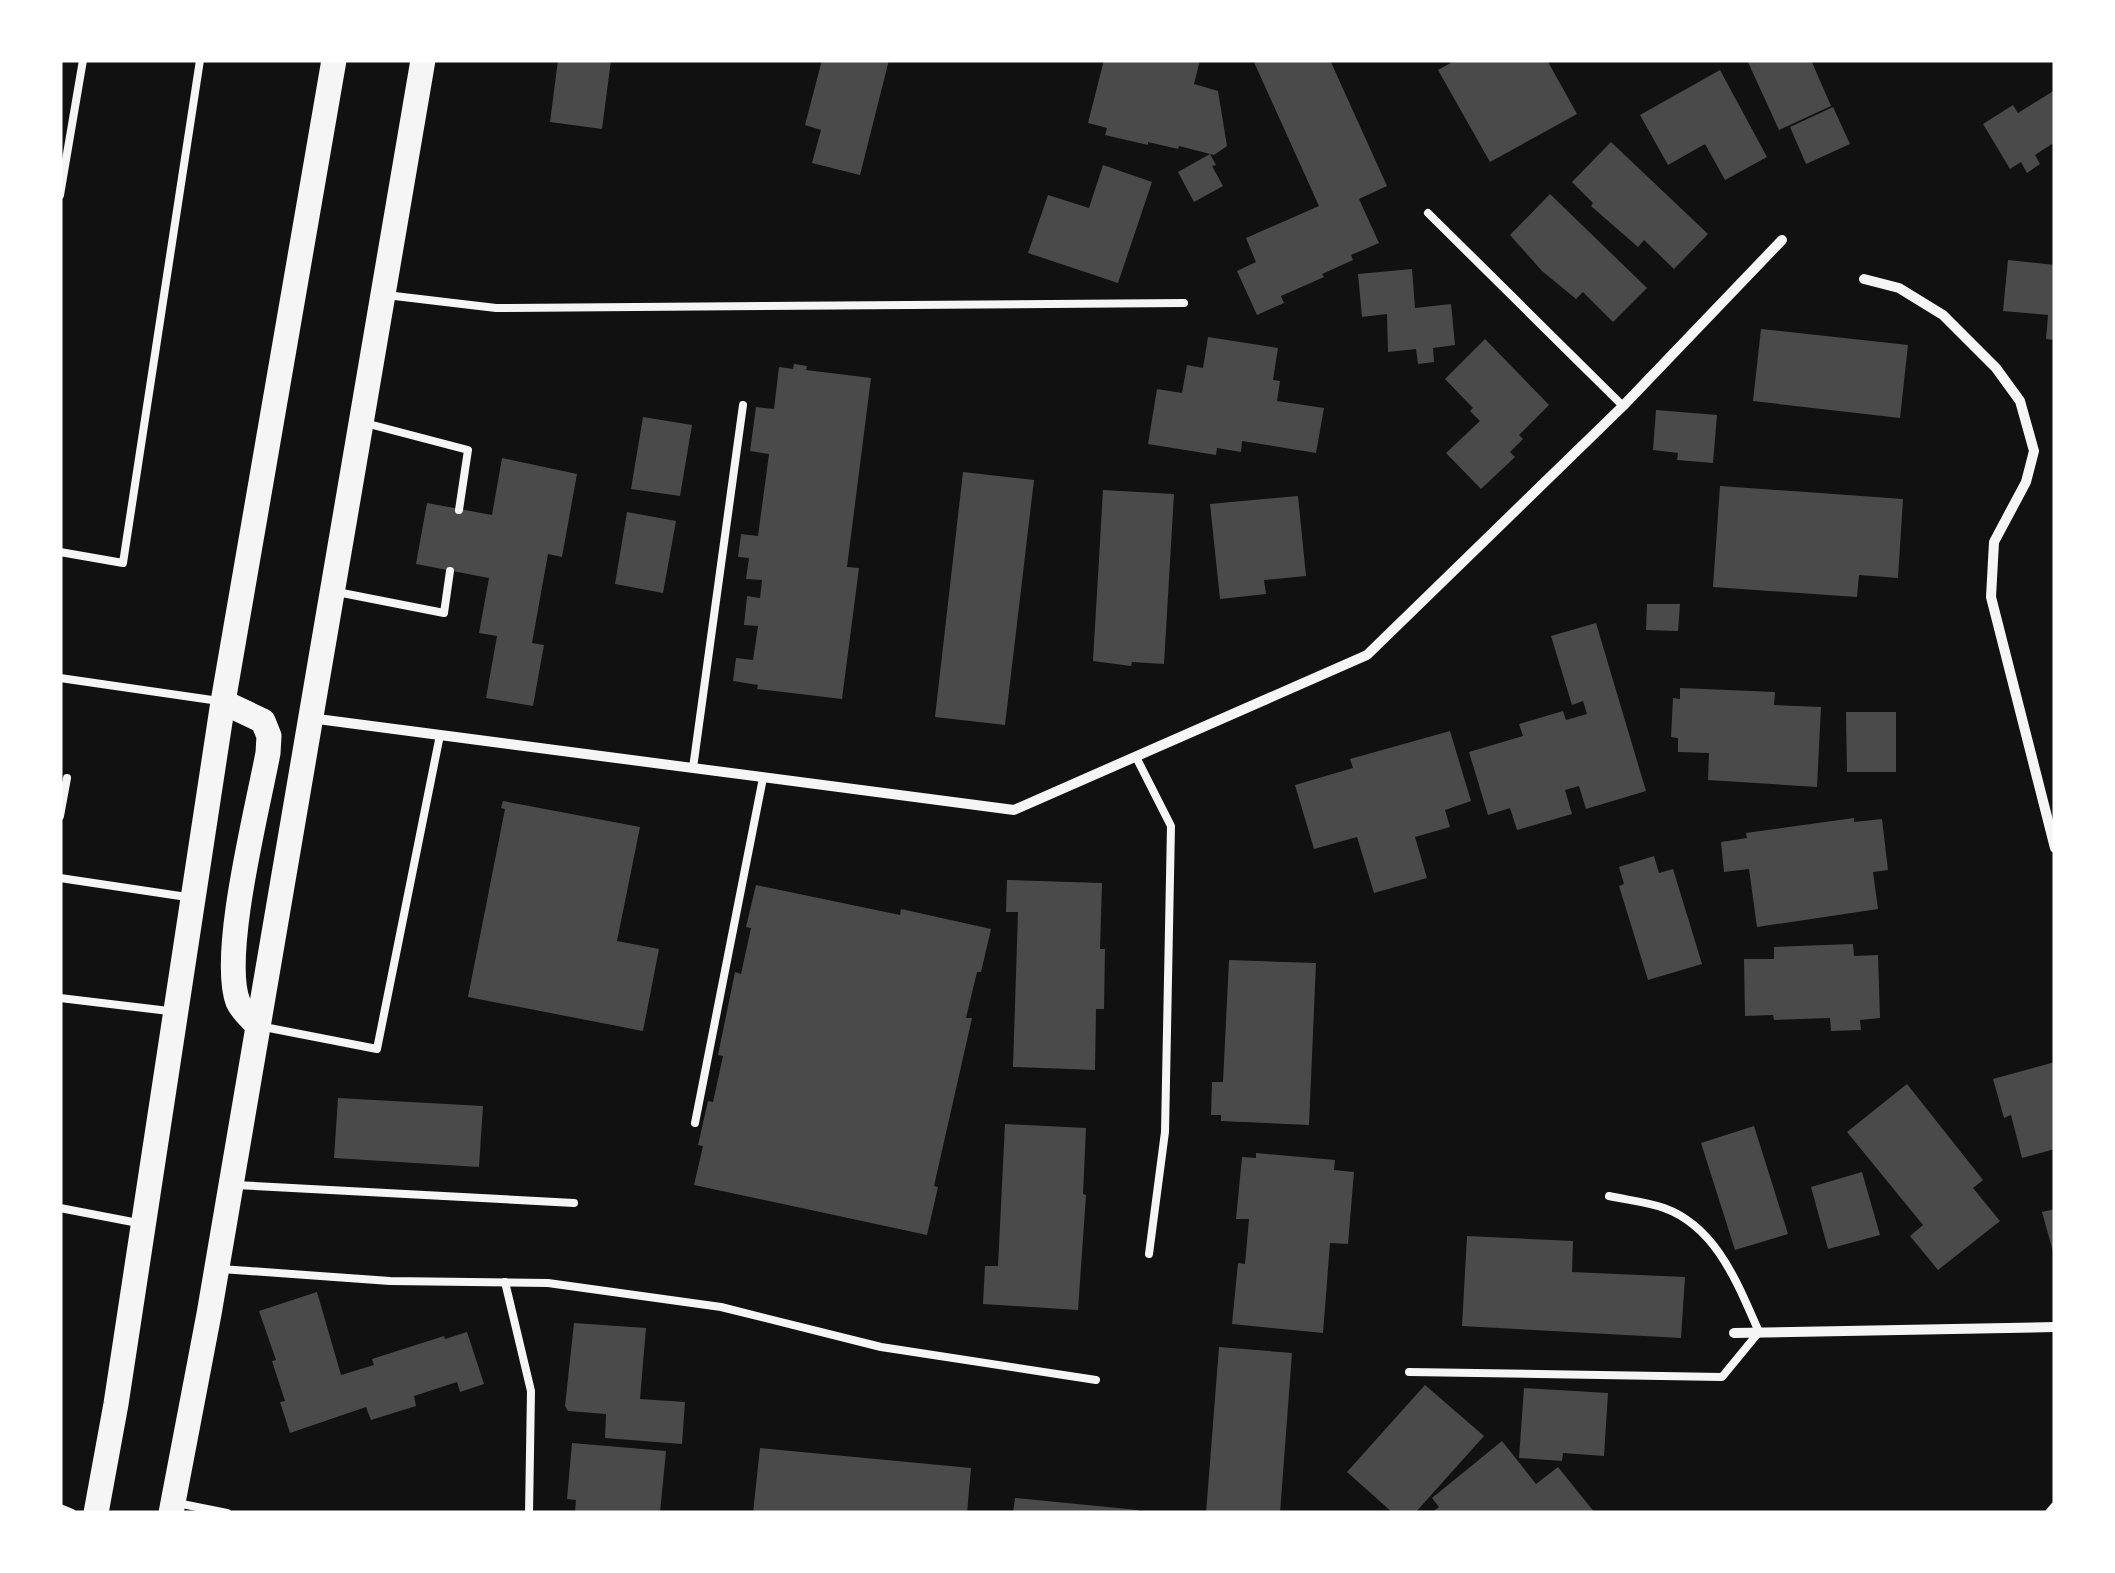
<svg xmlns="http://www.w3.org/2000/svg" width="2115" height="1573" font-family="'Alegreya Sans',sans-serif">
<rect width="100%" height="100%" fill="#111"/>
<g fill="#4a4a4a">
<path d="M558,60H611L602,129L550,122Z"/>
<path d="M822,60H889L860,175L812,163L821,130L805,125Z"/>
<path d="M1104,60H1200L1194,84L1218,91L1227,146L1214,155L1179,146L1178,149L1148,142V145L1105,135L1107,128L1088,123Z"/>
<path d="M1253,60H1330L1387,186L1359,199L1379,243L1351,255L1353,260L1322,274L1324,277L1281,296L1284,303L1257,315L1237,271L1256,262L1246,238L1319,206Z"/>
<path d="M1456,60H1547L1577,114L1490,162L1438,70Z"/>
<path d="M1747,60H1811L1831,106L1779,130Z"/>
<path d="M1720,70L1767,157L1725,180L1705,144L1668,165L1640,115Z"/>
<path d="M2055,90V142L2035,155L2040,164L2027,173L2021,162L2010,169L1983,124L2013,105L2018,113Z"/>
<path d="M1833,107L1850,144L1806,164L1790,127Z"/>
<path d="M1611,142L1708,234L1674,269L1644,240L1638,247L1591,206L1593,203L1572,182Z"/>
<path d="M1210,154L1216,165L1212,166L1223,186L1194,202L1178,172Z"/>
<path d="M1103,165L1152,182L1118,283L1028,253L1048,195L1089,208Z"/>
<path d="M1550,194L1647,288L1613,322L1583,292L1576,299L1542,271L1510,235Z"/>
<path d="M2008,260L2055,265V340L2046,339L2048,315L2003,311Z"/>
<path d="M1412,269L1415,308L1451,304L1455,345L1433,348L1434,362L1418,364L1416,349L1388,352L1387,314L1362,317L1358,274Z"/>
<path d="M1761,329L1908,345L1900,418L1753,401Z"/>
<path d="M1208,337L1278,348L1273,380L1280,381L1277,401L1324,408L1316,453L1242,441L1241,452L1217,448L1216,455L1148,444L1157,389L1182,393L1187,365L1203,368Z"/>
<path d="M1485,339L1549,405L1519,435L1523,439L1510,452L1515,457L1481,489L1446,453L1480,421L1470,411L1473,408L1445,379Z"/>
<path d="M794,364L807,366L806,370L871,378L847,567L859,568L842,699L757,689L758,685L733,681L736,658L753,660L758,626L744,625L747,596L760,598L762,580L746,579L749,558L738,557L741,534L758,536L769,454L750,451L756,407L774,409L779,367L793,369Z"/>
<path d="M1656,410L1717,415L1713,463L1677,460L1678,453L1653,450Z"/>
<path d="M643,417L692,425L680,496L631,489Z"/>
<path d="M502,458L577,474L562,557L548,554L532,643L544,645L533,706L486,698L497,636L479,633L489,578L416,564L427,503L492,515Z"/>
<path d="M963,472L1034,480L1005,725L935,717Z"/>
<path d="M1720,486L1903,499L1898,578L1859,575L1857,597L1713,587Z"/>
<path d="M1103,490L1174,494L1164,664L1132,662L1131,666L1093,661Z"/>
<path d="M1298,496L1306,576L1264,580L1266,594L1220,599L1210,504Z"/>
<path d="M627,512L676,521L663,593L615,584Z"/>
<path d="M1647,604H1680L1678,631L1646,630Z"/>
<path d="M1596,623L1646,791L1586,809L1579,786L1565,790L1572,814L1517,830L1510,808L1488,815L1469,752L1523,736L1519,724L1563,711L1566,720L1587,714L1583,701L1572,705L1551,636Z"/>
<path d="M1680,688L1775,692L1774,705L1821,707L1817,787L1708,780L1709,753L1678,752V738L1671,737L1673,698L1680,699Z"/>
<path d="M1846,712H1896V772H1847Z"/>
<path d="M1450,731L1471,801L1445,810L1450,827L1415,837L1427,878L1374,893L1357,837L1314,849L1295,785L1353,768L1350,759Z"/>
<path d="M503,801L640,827L617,941L659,949L643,1031L468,997L505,809L501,808Z"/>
<path d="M1854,818V822L1882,819L1888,870L1873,872L1878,909L1757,927L1749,869L1724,872L1721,842L1747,838L1746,833Z"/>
<path d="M1654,856L1659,873L1673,869L1702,964L1648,980L1619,886L1624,884L1619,867Z"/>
<path d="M1007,880L1102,883L1100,949H1105L1104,1009H1096L1095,1070L1013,1067L1018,912H1006Z"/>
<path d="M756,885L900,915L901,909L991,929L981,972H977L966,1018H972L934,1186L938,1187L927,1235L694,1185L703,1146L698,1145L708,1101L713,1102L723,1056L718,1055L735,972L741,974L751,928L746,927Z"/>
<path d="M1853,944L1854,956L1878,955L1880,1018L1860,1020L1861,1030L1831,1031L1830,1018L1774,1020L1773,1015L1745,1016L1744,959H1774V947Z"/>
<path d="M1229,960L1316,963L1309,1125L1221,1121V1115H1211L1212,1082H1223Z"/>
<path d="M2055,1062V1149L2022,1158L2011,1115L2004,1118L1993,1079Z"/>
<path d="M1907,1084L1983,1180L1973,1188L2000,1221L1938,1270L1910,1236L1923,1225L1847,1132Z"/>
<path d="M338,1098L483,1106L479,1167L334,1158Z"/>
<path d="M1005,1124L1086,1128L1083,1194L1086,1195L1078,1310L983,1304L985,1266H998Z"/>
<path d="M1754,1126L1788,1234L1735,1250L1701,1143Z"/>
<path d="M1256,1153L1335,1160L1334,1170L1354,1172L1348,1244L1330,1243L1323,1333L1232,1324L1238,1263L1245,1264L1249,1219H1236L1242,1157L1256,1158Z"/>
<path d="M1862,1172L1880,1235L1828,1249L1811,1187Z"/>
<path d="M2055,1209V1255H2054L2042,1212Z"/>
<path d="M1467,1236L1573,1241L1572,1272L1685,1277L1681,1338L1462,1326Z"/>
<path d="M317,1292L341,1375L374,1365L372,1359L444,1336L445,1339L467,1332L484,1384L460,1392L457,1382L414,1396L416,1406L371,1420L366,1407L290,1433L280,1402L285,1401L272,1361L276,1360L259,1311Z"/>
<path d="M574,1323L646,1328L640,1399L685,1402L682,1444L605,1438L606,1414L568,1411L565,1406Z"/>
<path d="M1219,1347L1292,1353L1280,1513H1206Z"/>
<path d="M1425,1385L1484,1436L1415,1513H1393L1347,1472Z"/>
<path d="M1524,1388L1608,1393L1604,1456L1563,1453L1562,1461L1519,1458Z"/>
<path d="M1502,1441L1536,1484L1558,1467L1595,1513H1431L1439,1507L1432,1498Z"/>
<path d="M572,1443L666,1451L660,1513H575L576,1500L567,1499Z"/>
<path d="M760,1448L971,1468L967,1513H753Z"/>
<path d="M1015,1498L1138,1510V1513H1013Z"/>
</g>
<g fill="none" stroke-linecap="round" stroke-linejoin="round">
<g stroke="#f5f5f5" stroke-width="8">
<path d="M60,195L83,60"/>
<path d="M1428,213L1623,406"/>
<path d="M386,295L496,308L1184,303"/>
<path d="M365,423L468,450L459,510"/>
<path d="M60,552L123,563L200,60"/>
<path d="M337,592L444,613L450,571"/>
<path d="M60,678L219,701"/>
<path d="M1136,757L1171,826L1165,1132L1149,1254"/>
<path d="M693,768L743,405"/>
<path d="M60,816L67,778"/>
<path d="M60,878L187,897"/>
<path d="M60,998L169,1011"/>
<path d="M264,1027L377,1049L440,735"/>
<path d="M695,1123L763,778"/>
<path d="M235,1185L574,1203"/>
<path d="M60,1208L138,1223"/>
<path d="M221,1269L390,1281L548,1283L721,1307L881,1347L1096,1380"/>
<path d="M505,1282L531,1391L529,1513"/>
<path d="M1409,1372L1722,1377L1759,1332C1738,1285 1717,1227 1664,1208C1647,1202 1627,1200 1609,1196"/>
<path d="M177,1503L227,1513"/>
<path d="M60,1508L72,1513"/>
</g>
<g stroke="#f5f5f5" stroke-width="10">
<path d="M1864,279L1899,288L1943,315L1996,368L2020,401L2034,451L2026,482L1994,542L1991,597L2055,848"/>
<path d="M310,718L1014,810L1367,655L1623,406L1782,240"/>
<path d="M1734,1333L2055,1327"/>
<path d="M2050,1513L2055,1507"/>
</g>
<g stroke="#f5f5f5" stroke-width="25">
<path d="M223,702L263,721L269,736L268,753C258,807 220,955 238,1002C242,1011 251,1018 258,1026"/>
<path d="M96,1513L116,1404L223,702L334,60"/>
<path d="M171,1513L209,1314L423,60"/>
</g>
</g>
<rect width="2115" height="1573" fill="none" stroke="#ffffff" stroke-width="125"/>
</svg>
